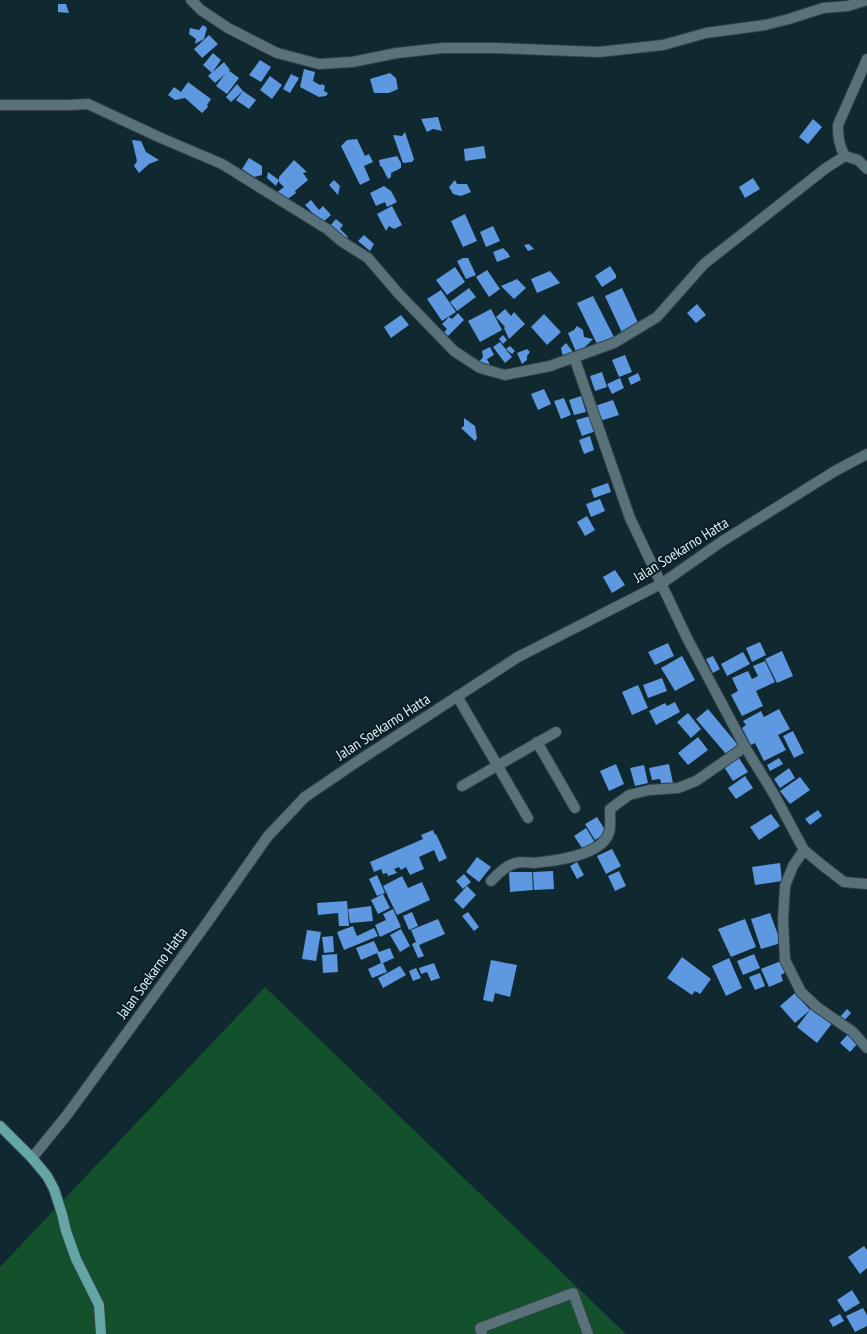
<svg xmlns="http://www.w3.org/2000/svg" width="867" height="1334" font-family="'PT Sans Narrow',sans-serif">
<rect width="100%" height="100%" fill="#10282f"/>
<path fill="#13502c" d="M265,987L626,1334H0V1267Z"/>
<g fill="#5d98e0">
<path d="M58,4H66L69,13L58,12Z"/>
<path d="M203,25L207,28L204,39L195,44L196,39L189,34L190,28L199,30Z"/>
<path d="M209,35L218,44L202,58L194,49Z"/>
<path d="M213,53L221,60L212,73L203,65Z"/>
<path d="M260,60L271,67L261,82L249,75Z"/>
<path d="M224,62L230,70L215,83L208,76Z"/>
<path d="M304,69L315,72L313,81L320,85L322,84L325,86L324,91L328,93L326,96L319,97L300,87Z"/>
<path d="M228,70L239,78L227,94L216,86Z"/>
<path d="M390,73L396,78L398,89L389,93H374L370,79Z"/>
<path d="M291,74L299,78L290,93L283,89Z"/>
<path d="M270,76L282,85L272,99L260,90Z"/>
<path d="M188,82L211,99L207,105L208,107L202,113L185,98L175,100L168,95L174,87L181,92Z"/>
<path d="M237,84L243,91L231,102L226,97Z"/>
<path d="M243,91L256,100L249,109L236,100Z"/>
<path d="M438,117L442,131L433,129L427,132L421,119Z"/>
<path d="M813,119L822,127L808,144L799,137Z"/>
<path d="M405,132L414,159L412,162L403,163L393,135L402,136Z"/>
<path d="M357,139L365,156L369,154L373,162L364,166L370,180L360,185L341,146L347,140Z"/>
<path d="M132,140L141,141L146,152L159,160L149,164L139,173L134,166L137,161Z"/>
<path d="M484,146L486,158L465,161L464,149Z"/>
<path d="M397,156L401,163V168L391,173V177L388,179L382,167L380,166L379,160Z"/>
<path d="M249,158L262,166V175L254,177L242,169Z"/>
<path d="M294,160L307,172L303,173L308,180L295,191L296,193L285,201L275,194L284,187L279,182V177Z"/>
<path d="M268,172L279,180L276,186L267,178Z"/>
<path d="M753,178L760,189L745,198L739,187Z"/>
<path d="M334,180L340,186L338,195L329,185Z"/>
<path d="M455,180L457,184H467L471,192L461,196L453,194L449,187Z"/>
<path d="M384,186L391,191L397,202L387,207L385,202L376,206L370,193Z"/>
<path d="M311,200L319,210L323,206L331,215L322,223L305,205Z"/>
<path d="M392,206L402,225L394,229L389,226L386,231L377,214Z"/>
<path d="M465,214L477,241L463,247L451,221Z"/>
<path d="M336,219L343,225L340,229L348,237L343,242L327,229Z"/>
<path d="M493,226L500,241L486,247L480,232Z"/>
<path d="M364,235L374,244L370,251L358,241Z"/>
<path d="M529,244L534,249L528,251L524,245Z"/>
<path d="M503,248L508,253L510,257L497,262L493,252Z"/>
<path d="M463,258H468L476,275L466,279L457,261Z"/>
<path d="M610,266L616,275V278L602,287L595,276Z"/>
<path d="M455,267L465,282L447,295L436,280Z"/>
<path d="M487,270L500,289L489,297L476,277Z"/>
<path d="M550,271L560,283L537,293L531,279Z"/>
<path d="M517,279L526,288L514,299L501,286Z"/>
<path d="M469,288L476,297L457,311L450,302Z"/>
<path d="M622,288L639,325L623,335L605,296Z"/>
<path d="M441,290L456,312L442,321L427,299Z"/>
<path d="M593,296L615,339L598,346L577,303Z"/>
<path d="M697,304L706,315L696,323L687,313Z"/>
<path d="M491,309L502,330L480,342L468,321Z"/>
<path d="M505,309L511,316L514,312L525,324L509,339L504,328L505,327L496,317Z"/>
<path d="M458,313L464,320L448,336L444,332L447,329L442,324L449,317L452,319Z"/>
<path d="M544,314L561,332L547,345L531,327Z"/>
<path d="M401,315L409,325L391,338L384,327Z"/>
<path d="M577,326L583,330L584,337L593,339L584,348L576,352L568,333L574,330Z"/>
<path d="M503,335L507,340L503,344L499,339Z"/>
<path d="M500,342L512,357L505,363L493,347Z"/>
<path d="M566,343L574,353L564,361L561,348Z"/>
<path d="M510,346L515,351L512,354L506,349Z"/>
<path d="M490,347L494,355L487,359L491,367L478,363L483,357L482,351Z"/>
<path d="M527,349L530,352L527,356V360L522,364L517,353Z"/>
<path d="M625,355L632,372L619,377L612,360Z"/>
<path d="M602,372L607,387L595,391L590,376Z"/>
<path d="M638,373L641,380L631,385L628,378Z"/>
<path d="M620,378L624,388L612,394L607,384Z"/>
<path d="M544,389L551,404L538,410L531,394Z"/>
<path d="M581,396L586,412L574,415L569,400Z"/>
<path d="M564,398L571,415L561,419L554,401Z"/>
<path d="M613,400L619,415L600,421L595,406Z"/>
<path d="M590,416L596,431L582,436L576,420Z"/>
<path d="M464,418L475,426L477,438L475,441L461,428L464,426Z"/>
<path d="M590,436L594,450L584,454L579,440Z"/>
<path d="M608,483L611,492L594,498L591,489Z"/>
<path d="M600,499L605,511L591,517L586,504Z"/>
<path d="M587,516L595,530L585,536L577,522Z"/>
<path d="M615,570L625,585L612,593L603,577Z"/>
<path d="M760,642L766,655L752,662L746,648Z"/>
<path d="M668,643L674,656L655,665L648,652Z"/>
<path d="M782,651L793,676L777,683L765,659Z"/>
<path d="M743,652L750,664L727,676L721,664Z"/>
<path d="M682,656L695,680L675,691L661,668Z"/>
<path d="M713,656L720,669L713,673L706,659Z"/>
<path d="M765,661L775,682L756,691L763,706L742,716L731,695L738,691L732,678L748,671L752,679L758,676L753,666Z"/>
<path d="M662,678L667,691L648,698L643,685Z"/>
<path d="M638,685L648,708L632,715L622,692Z"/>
<path d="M675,702L680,712L656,725L649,711L665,703L667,706Z"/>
<path d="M708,709L738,745L726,754L696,719Z"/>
<path d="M779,709L790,729L778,735L786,750L764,761L755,743L751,745L742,728L746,725L743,721L761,711L764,717Z"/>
<path d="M688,713L701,729L691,738L677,722Z"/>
<path d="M793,731L804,753L794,758L783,736Z"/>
<path d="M698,737L708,750L688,765L678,753Z"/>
<path d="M739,758L748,772L733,781L724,767Z"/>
<path d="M779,758L783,764L770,771L767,765Z"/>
<path d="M616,764L624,784L609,791L600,771Z"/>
<path d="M669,764L673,783L662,786L660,779L652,780L649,768Z"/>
<path d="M644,765L648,783L635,786L630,768Z"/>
<path d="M789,768L795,778L780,788L774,779Z"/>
<path d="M745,776L753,788L736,799L728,788Z"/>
<path d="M800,777L810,790L790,804L780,791Z"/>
<path d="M818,810L822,816L810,825L805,819Z"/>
<path d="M771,814L780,826L759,840L750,827Z"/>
<path d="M597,817L607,833L595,840L585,824Z"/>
<path d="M586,828L596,844L584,851L574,836Z"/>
<path d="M433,830L435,835L436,834L447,858L439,862L434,850L419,857L424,869L410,875L406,867L401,870L399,867L394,869L397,873L388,876L387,873L383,874L381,869L374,872L370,862L423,839L421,835Z"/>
<path d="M612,849L621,866L606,874L597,856Z"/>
<path d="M477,857L491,867L479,882L466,872Z"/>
<path d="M577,862L584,875L577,879L570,866Z"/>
<path d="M780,863L782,881L755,885L752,867Z"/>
<path d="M553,871L554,889L534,890L533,872Z"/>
<path d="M619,871L626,886L615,891L608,876Z"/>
<path d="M509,872H532L533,890L510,892Z"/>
<path d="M464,874L471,882L463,889L456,881Z"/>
<path d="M377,875L385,893L377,896L369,879Z"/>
<path d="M402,876L408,888L422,882L430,900L397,915L383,886Z"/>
<path d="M467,886L476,895L463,909L454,900Z"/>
<path d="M383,894L390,908L378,914L371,900Z"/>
<path d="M347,901L349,926H339L338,913L318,915L317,903Z"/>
<path d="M371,906L373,921L350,923L348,909Z"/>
<path d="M393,909L401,927L380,937L375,925L386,920L383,914Z"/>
<path d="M412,912L418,926L409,930L403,916Z"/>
<path d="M468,912L479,927L474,931L462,916Z"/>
<path d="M770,913L781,943L761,949L751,919Z"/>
<path d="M438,919L445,934L419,945L424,956L418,958L412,944L416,942L411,930Z"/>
<path d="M745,919L756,947L731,957L718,929Z"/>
<path d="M353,926L357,936L374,928L378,936L344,950L337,932Z"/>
<path d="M401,929L410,946L400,952L390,935Z"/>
<path d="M307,930L321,932L316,961L302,959Z"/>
<path d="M333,936L334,952L324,953L322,937Z"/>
<path d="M374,941L379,952L390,948L394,958L383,963L387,972L372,978L368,969L381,963L377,953L361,960L356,948Z"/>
<path d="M337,954L338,972L323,973L322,955Z"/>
<path d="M754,954L760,968L743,975L737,961Z"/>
<path d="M682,957L711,979L700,994L695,991L692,995L667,978Z"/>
<path d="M729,958L742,988L726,996L712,966Z"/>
<path d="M491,960L517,965L510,997L495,993L493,1002L483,1000Z"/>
<path d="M781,961L786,972L781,975L783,981L769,987L761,969Z"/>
<path d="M434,963L440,978L431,981L427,972L421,974L419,968Z"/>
<path d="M400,966L406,975L383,988L378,978Z"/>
<path d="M416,968L421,978L413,981L409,971Z"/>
<path d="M760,973L765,986L755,990L749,977Z"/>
<path d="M795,993L810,1010L795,1023L780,1006Z"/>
<path d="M813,1006L833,1022L817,1043L797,1027Z"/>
<path d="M847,1009L851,1013L843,1022L839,1018Z"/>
<path d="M850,1032L860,1041L850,1052L840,1043Z"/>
<path d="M864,1246L867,1250V1268L860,1274L848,1257Z"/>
<path d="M852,1290L860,1303L845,1312L837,1300Z"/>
<path d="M863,1308L867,1315V1326L855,1332L846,1316Z"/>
<path d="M840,1314L844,1321L833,1327L829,1320Z"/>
</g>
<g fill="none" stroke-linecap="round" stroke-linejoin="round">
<g stroke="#324147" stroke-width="12">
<g id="minor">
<path d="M191,0L201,10L228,28L277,53L319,64L352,62L397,53L443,48H494L599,52L663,45L706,33L765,25L789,19L823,8L848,6L867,0"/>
<path d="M0,105H70L88,104L161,138L222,164L327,229L341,241L368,258L398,293L454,351L480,368L505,375L550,366L614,343L657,317L704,264L826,168L845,156L858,160L867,169"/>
<path d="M845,156C839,146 838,137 838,125L867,59"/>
<path d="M574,357L630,518L687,638L745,747L775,796L804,850L822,865L844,882L867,884"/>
<path d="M457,696L528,818"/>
<path d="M537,742L575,808"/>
<path d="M462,786L556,732"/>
<path d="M804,850L793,866L785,886L783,920L785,960L801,992L817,1007L853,1032L867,1048"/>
<path d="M491,881C498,874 506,865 516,863C521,861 528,863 534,863C554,861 601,856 609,833C611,826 610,816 610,809L629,795L649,790L678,788L696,781L745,747"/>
<path d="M482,1334L480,1328L573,1293L588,1334"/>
</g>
</g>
<g stroke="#324147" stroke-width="12">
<path id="tertiary" d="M32,1158L67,1115L204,927L268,836L305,797L355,763L518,657L661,584L721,542L835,471L867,454"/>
</g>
<g stroke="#324147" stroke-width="12">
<path id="primary" d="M0,1126L32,1158L47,1176L54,1189L62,1214L66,1231L76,1259L99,1305L101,1334"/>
</g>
<use href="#minor" stroke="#59727a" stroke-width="10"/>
<use href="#tertiary" stroke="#59727a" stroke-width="10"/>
<use href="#primary" stroke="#63a6a3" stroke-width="10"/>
</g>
<g text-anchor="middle" stroke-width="4" stroke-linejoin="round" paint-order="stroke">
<g font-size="15" fill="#e1eff3" stroke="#071e25">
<text transform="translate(681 550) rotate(-32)" y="5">Jalan Soekarno Hatta</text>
<text transform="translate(383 727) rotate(-33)" y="5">Jalan Soekarno Hatta</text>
<text transform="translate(152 973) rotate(-54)" y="5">Jalan Soekarno Hatta</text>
</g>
</g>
</svg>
